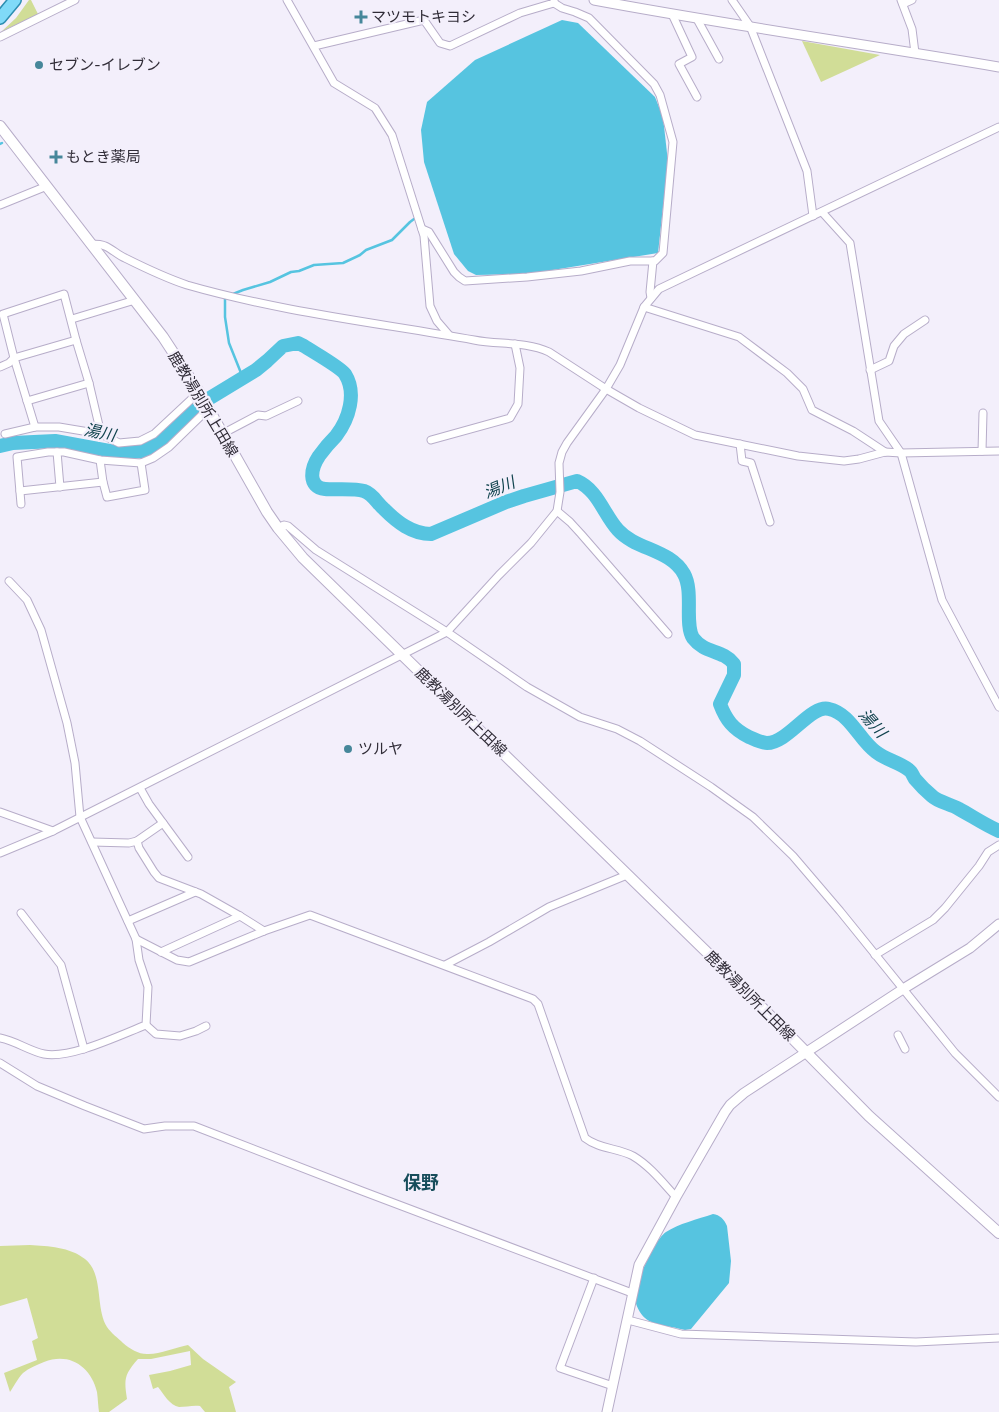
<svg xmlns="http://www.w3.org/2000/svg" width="999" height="1412" font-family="'Space Grotesk','Noto Sans JP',sans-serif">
<rect width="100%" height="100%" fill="#f3effb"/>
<g fill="#d1dd97">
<path d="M29,0H31L38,14L1,32L16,18Z"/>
<path d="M802,41L880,55L821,82Z"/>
<path d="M30,1245C48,1246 70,1247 85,1259C104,1274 95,1308 107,1327C111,1333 118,1338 123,1343C130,1349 138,1354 147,1354C157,1355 177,1347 188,1345L203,1359L236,1382L229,1387L236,1412H205L200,1406C193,1405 186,1407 179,1407C170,1406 163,1393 158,1387L153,1389L149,1375L170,1371L191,1365L190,1351L151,1359H138C124,1375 124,1379 127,1399L109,1412H99C98,1406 98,1399 97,1392C91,1367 70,1352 44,1362C37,1365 29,1368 23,1373C18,1378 14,1386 10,1392L4,1373L37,1360L32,1341L38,1338L27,1298L0,1306V1246Z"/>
</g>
<g fill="#56c4e0">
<path d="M562,20L578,23L655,97L663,117L668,162L658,253L528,274L476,275L468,271L454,254L424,162L421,130L427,102L475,60Z"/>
<path d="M713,1214C720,1215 724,1219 727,1226L731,1261L729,1283L691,1329L685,1330C675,1327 652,1325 645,1318C640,1314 635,1304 635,1298C635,1284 654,1240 666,1232C678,1224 698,1219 713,1214Z"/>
</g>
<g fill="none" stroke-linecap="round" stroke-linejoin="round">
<g stroke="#56c4e0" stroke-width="2.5">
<path d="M0,144L2,143"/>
<path d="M233,294L243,290L270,282L291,272L299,271L314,265L343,263L360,255L366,250L392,240L410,222L414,219"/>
<path d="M228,297L225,298V317L229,343L243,378"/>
</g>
<path stroke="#56c4e0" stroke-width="14" d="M0,446L13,443L55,441L120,453L142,451L161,442L200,404L256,370L267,361L283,346L298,343L304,346C313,352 340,367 345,374C357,393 349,419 336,436C330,442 324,449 319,456C311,468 307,487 325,489C336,490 354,488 364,491C373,494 377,503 384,509C397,522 412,534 431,534L506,502L524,496L577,481C598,490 604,515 618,530C636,550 670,549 684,574C694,592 684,624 693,638C705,654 722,649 734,664V675L720,704C726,720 733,729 749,737C754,739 761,743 767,743C788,743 811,704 829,709C851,714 859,740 876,752C886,760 899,762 909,770C912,772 913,776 915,779C920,785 926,791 932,796C938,802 951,804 959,809C972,816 985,825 999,831"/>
<g stroke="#b7adc9" stroke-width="9">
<g id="minor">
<path d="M287,0L334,83L375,108L392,135L424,236L430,306L437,321L449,335"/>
<path d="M732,0L750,26L807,171L813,216"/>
<path d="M901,0L912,29L915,53"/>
<path d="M903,4L912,0"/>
<path d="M672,14L692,57L679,64L697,97"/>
<path d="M697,19L719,59"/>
<path d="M0,37L75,0"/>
<path d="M314,46L424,20L440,43L450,46L520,13L554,3V0"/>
<path d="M0,205L47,186"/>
<path d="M822,212L850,243L879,421L901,453L942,600L999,707"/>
<path d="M422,229L429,232L454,272L459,277L465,281L527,277L581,271L630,261H655L663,253L673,142L660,95L654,84L589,18L575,12L562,8L554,3"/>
<path d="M90,244C95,244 101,244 105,246C112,249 118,255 125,258C145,268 166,278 187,285C281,312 379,323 474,340C499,345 525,341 549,352L606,389L639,408L695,435L798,456L844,461L859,459L885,452L901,453L999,451"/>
<path d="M651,298L650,292L653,261"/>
<path d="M644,307L739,337L787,373L803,389L812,410L853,431L885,452"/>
<path d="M72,319L135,300"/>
<path d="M0,367L9,363L14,358L76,340"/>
<path d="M870,370L889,361L894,346L904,334L925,320"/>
<path d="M27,401L89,383"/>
<path d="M35,427L14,358L3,314L64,294L76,340L89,383L101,434"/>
<path d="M5,434L35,427H59L101,434L119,443L140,441L154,434L199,392"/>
<path d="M222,434L258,415L266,416L298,401"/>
<path d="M431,440L510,418L518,404L520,368L515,344"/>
<path d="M740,444L742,461L751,463L770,522"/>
<path d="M982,451L983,413"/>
<path d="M57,452L60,487"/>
<path d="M100,460L103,482L107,497L145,490L141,463"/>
<path d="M20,491L103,482"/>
<path d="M21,504L17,457L48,452H64L100,460L141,463L153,458L169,447L208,409"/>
<path d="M557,511L570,522L581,534L668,634"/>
<path d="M278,528L284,525L288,526L316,550L447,632L527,687L580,717L617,729L640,741L711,787L753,817L793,856L840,911L955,1053L999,1097"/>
<path d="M140,788L149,804L188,857"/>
<path d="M0,812L53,831"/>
<path d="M137,841L163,823"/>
<path d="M92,842L129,843L137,841L139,848L154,872L159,878L201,894L240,916L264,931"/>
<path d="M0,853L53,831L447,632L499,575L531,543L557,511L560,492L559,463L562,452L567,443L606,389L620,365L644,307L659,289L999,127"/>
<path d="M21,913L61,965L84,1049"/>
<path d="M128,921L195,892"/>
<path d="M136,939L177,960L189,962L264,931L310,915L533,999L538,1004L585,1138C599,1149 618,1148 633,1156C650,1166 663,1183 676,1197"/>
<path d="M161,952L240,916"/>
<path d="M875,955L933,920L945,908L979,866L988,852L999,845"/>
<path d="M445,965L489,942L549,907L627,875"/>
<path d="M146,1025L156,1034L180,1036L196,1031L206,1026"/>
<path d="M898,1035L905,1049"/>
<path d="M0,1038C16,1041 29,1051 44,1054C71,1059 120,1035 146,1025L148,987L139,960L136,939L80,817L75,763L67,723L41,630L27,600L9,581"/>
<path d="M0,1063L37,1086L85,1106L144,1129L165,1126H194L362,1191L632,1293"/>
<path d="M594,1278L560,1368L613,1386"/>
<path d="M628,1320L681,1334L916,1342L999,1338"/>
</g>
</g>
<g stroke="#b7adc9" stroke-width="11">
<g id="tertiary">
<path d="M594,0C728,25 864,44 999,67"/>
<path d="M607,1412L639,1265L676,1197L725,1112L730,1105L744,1093L903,989L970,948L999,924"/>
</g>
</g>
<g stroke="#b7adc9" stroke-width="12">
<path id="secondary" d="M0,126L163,337L199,392L267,512L278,528L303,558L723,968L869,1116L999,1233"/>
</g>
<g stroke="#2d8eb1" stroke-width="14">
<path id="primary" d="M0,18L15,0"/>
</g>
<use href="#minor" stroke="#fff" stroke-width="7"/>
<use href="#tertiary" stroke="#fff" stroke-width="9"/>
<use href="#secondary" stroke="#fff" stroke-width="10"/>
<use href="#primary" stroke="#80daf8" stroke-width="11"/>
</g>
<g fill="#46879a" stroke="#f3effb" stroke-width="2">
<path d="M358.5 9.5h5v5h5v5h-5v5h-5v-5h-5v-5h5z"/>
<circle cx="39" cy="65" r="5"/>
<path d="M53.5 149.5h5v5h5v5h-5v5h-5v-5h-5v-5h5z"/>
<circle cx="348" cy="749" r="5"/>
</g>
<g text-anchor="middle" stroke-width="4.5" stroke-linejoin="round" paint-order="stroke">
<g font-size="15" fill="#302c37" stroke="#f3effb" text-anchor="start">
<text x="371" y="22">マツモトキヨシ</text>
<text x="49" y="70">セブン-イレブン</text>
<text x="66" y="162">もとき薬局</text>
<text x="358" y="754">ツルヤ</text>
</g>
<g font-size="15" fill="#302c37" stroke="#f3effb">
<text transform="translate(203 404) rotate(59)" y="5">鹿教湯別所上田線</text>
<text transform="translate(461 712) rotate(44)" y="5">鹿教湯別所上田線</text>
<text transform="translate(750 996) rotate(45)" y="5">鹿教湯別所上田線</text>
</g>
<g font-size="16" font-style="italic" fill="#11434e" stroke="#f3effb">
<text transform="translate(100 432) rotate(11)" y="6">湯川</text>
<text transform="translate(499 487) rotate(-22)" y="6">湯川</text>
<text transform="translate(873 723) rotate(48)" y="6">湯川</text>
</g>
<g font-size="18" font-weight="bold" fill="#174d5b" stroke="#f3effb">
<text x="421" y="1189">保野</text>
</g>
</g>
</svg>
